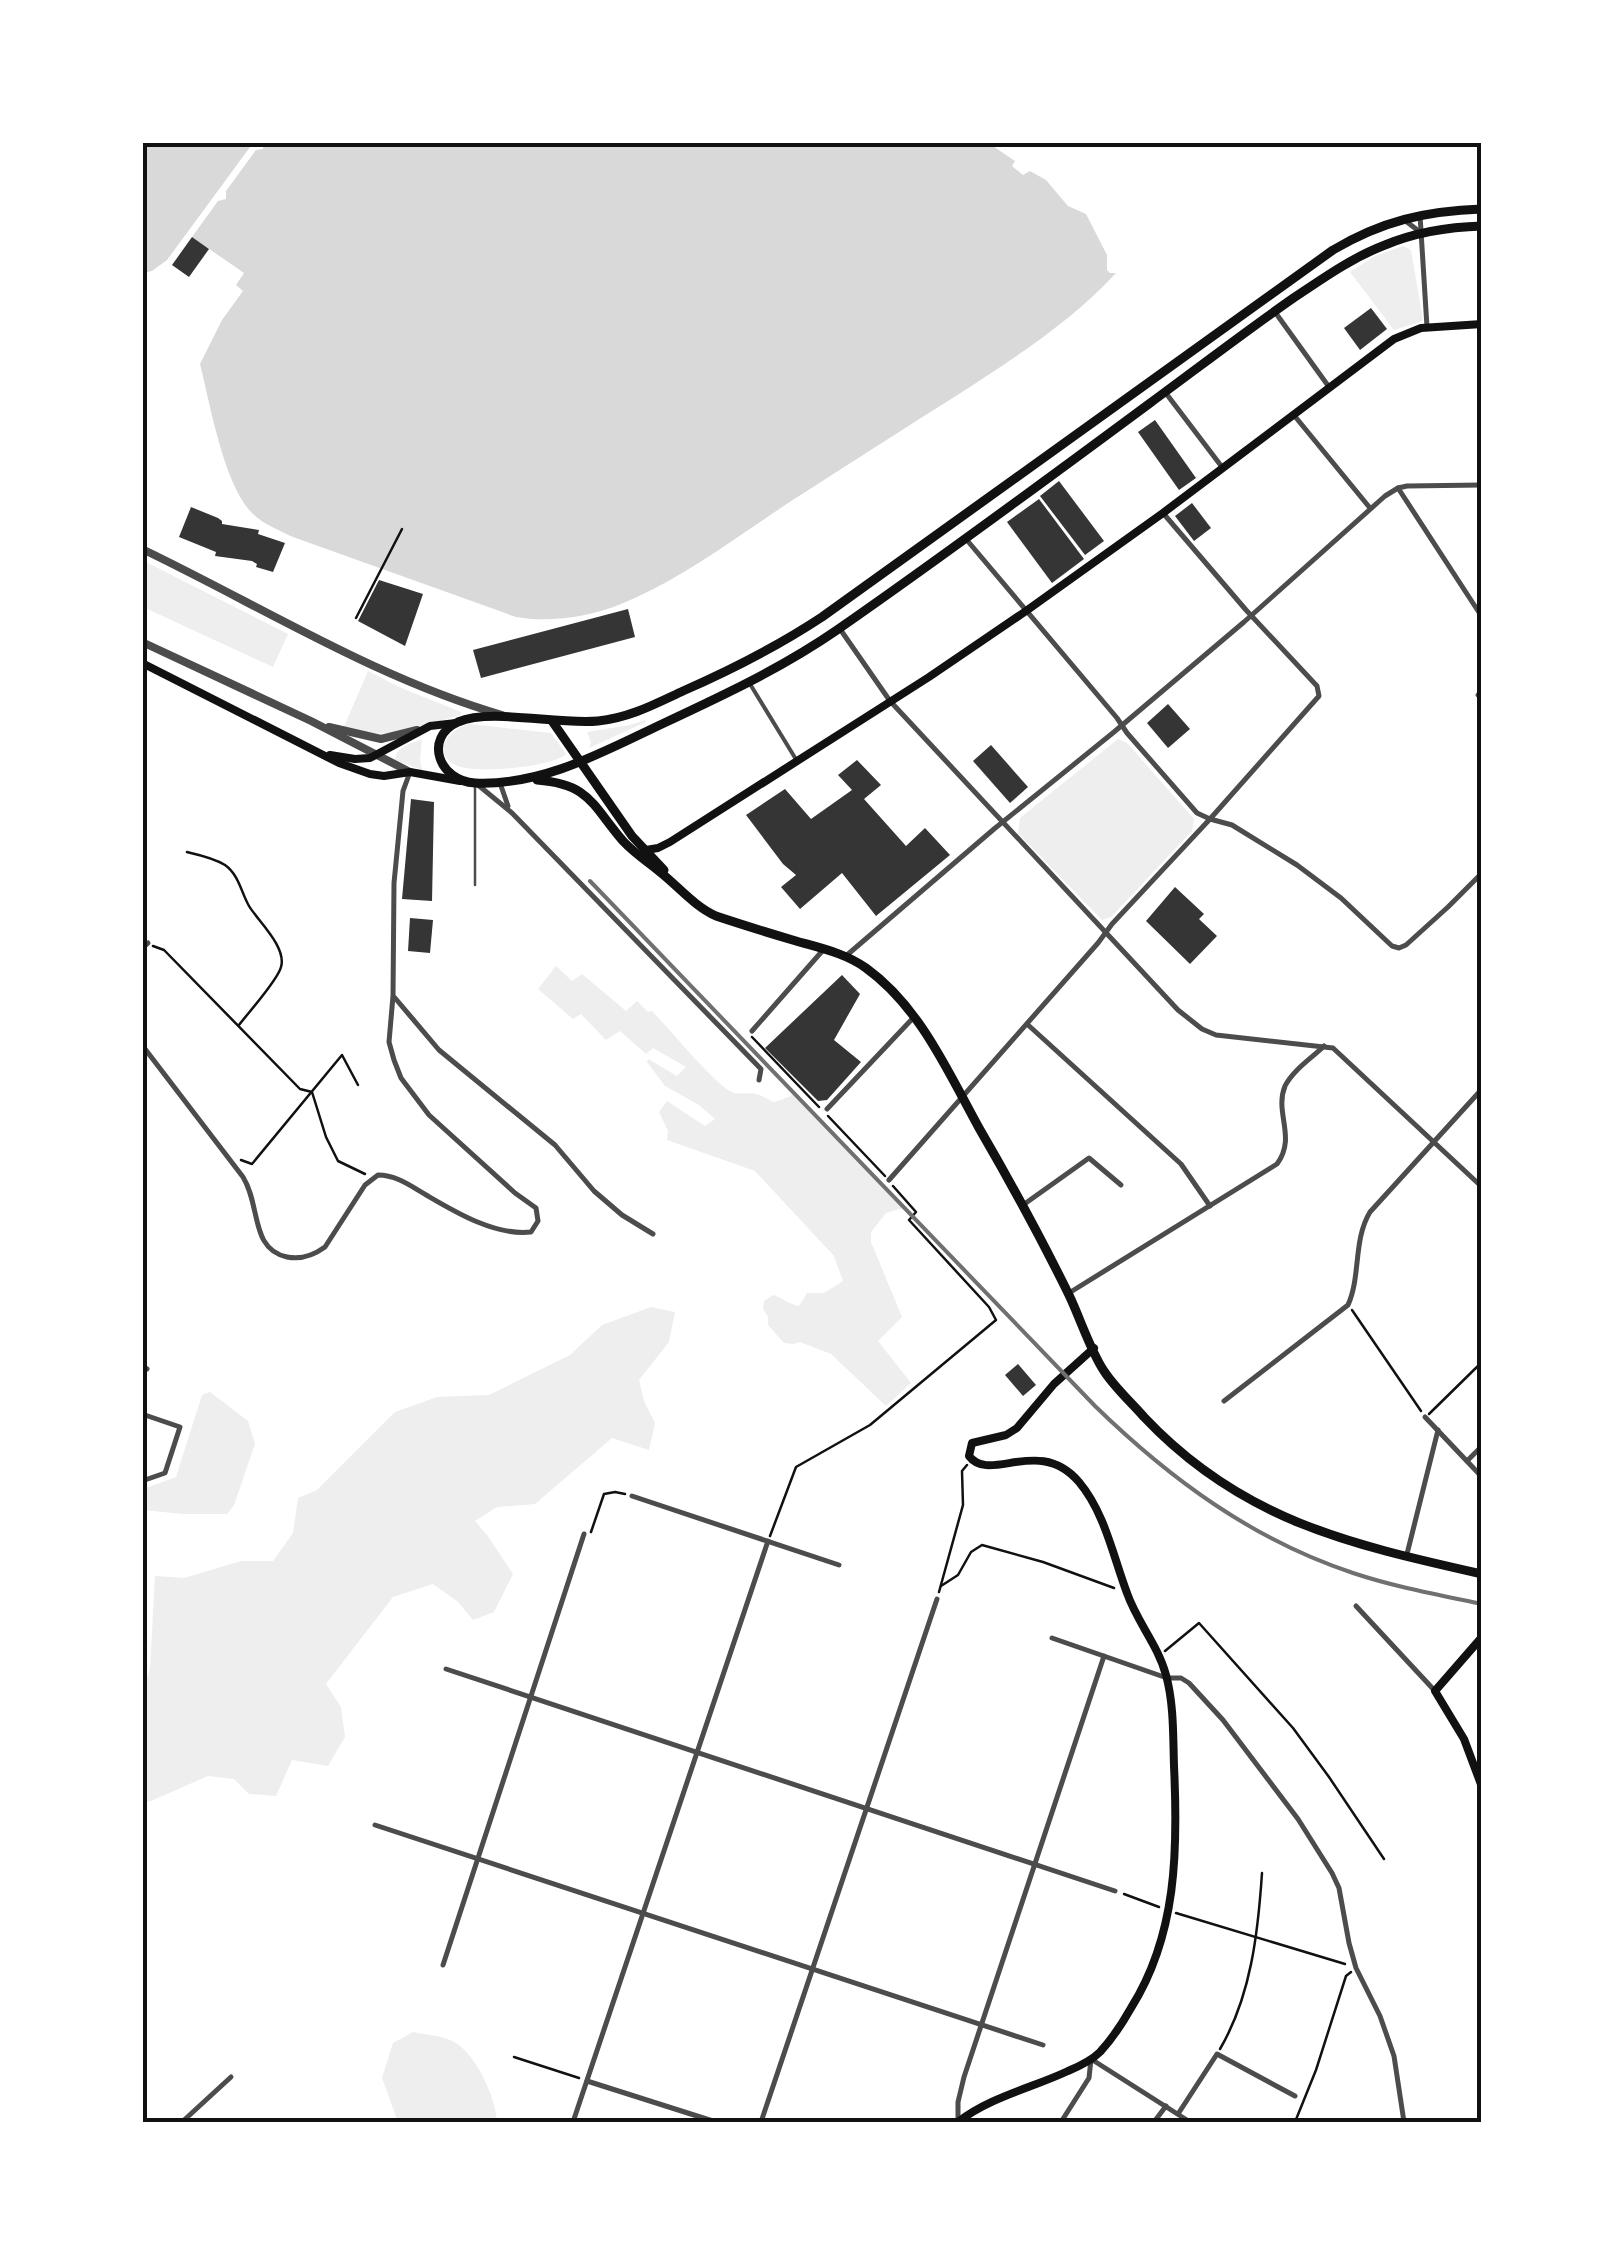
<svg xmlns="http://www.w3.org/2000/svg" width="1624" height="2265" font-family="Raleway,sans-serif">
<rect width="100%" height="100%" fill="#fff"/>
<g fill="#eee">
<path d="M1403,246L1411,250L1423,321L1394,330L1350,272L1375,256Z"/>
<path d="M142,560L288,634L273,667L143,607Z"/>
<path d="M368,671L399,687L461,712V715L396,733L363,734L343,729Z"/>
<path d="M645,720L646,722L589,748L591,742L587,732L630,725Z"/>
<path d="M470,724L551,733L566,754C553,767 476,774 458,766C430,755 447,729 470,724Z"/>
<path d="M422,739L420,760L422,770L395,760C396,746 411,744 422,739Z"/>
<path d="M1118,739L1127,743L1194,819L1192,831L1111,917L1102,920L1018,833L1020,818Z"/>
<path d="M556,966L572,981L582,974L626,1011L637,1001L648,1012L652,1011C668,1027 716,1086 732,1092C739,1095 749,1092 756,1094C780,1102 766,1106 793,1095L903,1208L886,1213L871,1232V1242L902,1317L878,1341L911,1383L886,1406L831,1354L800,1342L793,1344L784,1343L768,1325V1317L763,1309L764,1301L773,1295C783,1298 788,1304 799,1306L807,1293H824L843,1281L834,1256L755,1171L667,1140L668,1131L659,1112L667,1101L705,1126L715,1119L699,1105L665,1086L647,1062L648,1059L677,1076L686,1067L653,1048L646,1054L620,1031L606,1040L581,1014L573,1019L538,989Z"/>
<path d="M651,1307L675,1312L669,1342L639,1380L644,1401L655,1423L649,1450L612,1438L535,1504L497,1507L475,1521L487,1535L513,1574L494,1612L473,1620L458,1602L433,1584L393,1597L326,1684L341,1707L345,1737L328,1766L292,1760L276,1796L249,1794L234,1779L208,1776L151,1801L143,1803V1689L150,1669L155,1576L184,1578L241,1561H273L293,1533L298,1498L317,1490L395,1412L437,1397L489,1395L570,1355L602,1325Z"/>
<path d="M210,1392L248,1421L255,1444L234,1505L227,1514H183L143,1510V1489L176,1477L202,1395Z"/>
<path d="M413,2032C425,2035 441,2035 452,2041C475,2051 496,2098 497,2122H398L382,2078L393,2043Z"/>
</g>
<g fill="#d9d9d9">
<path d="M143,142L253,143L167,260L152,271L143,273Z"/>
<path d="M987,142L1015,161L1012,166L1023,175L1030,171L1046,180L1068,206L1086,214L1107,255V270L1110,273H1116C1071,322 1014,358 959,394C909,425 860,457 810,489C749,527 688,577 621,604C589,617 550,623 516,617L293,537C279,530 263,524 252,513C224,485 210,404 200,364L222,320L243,291L236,285L244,273L192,237L218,201L226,199V191L256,150L263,149L264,143Z"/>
</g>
<g fill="#353535">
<path d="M192,237L209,249L189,277L172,265Z"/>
<path d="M1371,308L1387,329L1360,350L1344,328Z"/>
<path d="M1155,420L1196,478L1179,490L1138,432Z"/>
<path d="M1059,481L1104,541L1085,555L1040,496Z"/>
<path d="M1039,499L1084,559L1052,583L1007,522Z"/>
<path d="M1192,503L1211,528L1194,541L1175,516Z"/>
<path d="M191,507L218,518L222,521V524L259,530L258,534L285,543L273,572L256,567L257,564L252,561L215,556L216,552L179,537Z"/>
<path d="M379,580L423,594L405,646L358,621Z"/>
<path d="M628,609L635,637L481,678L473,650Z"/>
<path d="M1168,704L1190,729L1168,748L1147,723Z"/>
<path d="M991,745L1028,787L1010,803L973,761Z"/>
<path d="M857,760L881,785L864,799L906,846L925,828L950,855L876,916L842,873L800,909L781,887L796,875L783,864L746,815L785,789L811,819L852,790L838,775Z"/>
<path d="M411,799L434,802L432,901L402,899Z"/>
<path d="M1175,887L1204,914L1199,919L1217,936L1190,964L1146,921Z"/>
<path d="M410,918L433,920L430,953L408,951Z"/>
<path d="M842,975L860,994L834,1040L861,1062L827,1100L818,1101L765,1048Z"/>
<path d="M1018,1364L1036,1385L1023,1396L1005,1375Z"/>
</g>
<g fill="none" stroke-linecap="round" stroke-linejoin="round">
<g stroke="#111" stroke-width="2.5">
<path d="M356,618L402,529"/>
<path d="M187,852C200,855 214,858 225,865C239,875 241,892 249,906C258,921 287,947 281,967C278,980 248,1013 239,1025"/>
<path d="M153,946L164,950L300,1089L312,1092L326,1137L338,1161L365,1174"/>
<path d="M752,1037L819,1107"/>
<path d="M828,1116L885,1176"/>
<path d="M241,1160L252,1164L342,1055L358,1085"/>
<path d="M1352,1310L1421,1411"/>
<path d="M1429,1414L1482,1362"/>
<path d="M591,1532L604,1494L615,1492L625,1494"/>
<path d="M770,1536L796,1467L870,1425L996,1320L989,1307L909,1220L916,1212L893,1186"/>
<path d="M941,1586L958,1575L971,1552L982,1545L1043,1562L1114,1588"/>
<path d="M939,1592L963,1505L962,1471L967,1465"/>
<path d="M1165,1651L1199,1623L1293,1728L1329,1777L1384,1859"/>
<path d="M1124,1894L1159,1907"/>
<path d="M1176,1913L1345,1964"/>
<path d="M1220,2049C1251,1996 1258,1933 1262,1873"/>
<path d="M514,2057L579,2078"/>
<path d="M1295,2122L1316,2070L1346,1976L1351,1972"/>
</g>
<path stroke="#4c4c4c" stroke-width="2.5" d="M475,885V787"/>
<path stroke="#4c4c4c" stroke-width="4" d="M750,684L797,761"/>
<g stroke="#4c4c4c" stroke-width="5">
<path d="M1420,215L1427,327"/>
<path d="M1403,219L1420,232"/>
<path d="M1275,312L1329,387"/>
<path d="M1165,392L1222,467"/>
<path d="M1293,414L1370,508"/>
<path d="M1398,488L1482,617"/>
<path d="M966,539L1117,718L1127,733L1197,813L1210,819L1232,825L1297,865L1341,898L1392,946L1399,948L1406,945L1448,907L1482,873"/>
<path d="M840,629L890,701L1178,1010L1202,1029L1216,1035L1333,1048L1482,1187"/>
<path d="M1482,691L1478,695L1482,698"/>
<path d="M500,783L508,806"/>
<path d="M478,785L512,813L761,1069L759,1080"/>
<path d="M142,948L148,943"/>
<path d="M847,955L994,829L1114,732L1244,622L1385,496L1398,488L1407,486L1482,485"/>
<path d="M395,998L439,1050L555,1145L594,1191L622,1215L653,1234"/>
<path d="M1027,1024L1181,1164L1210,1206"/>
<path d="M752,1031L824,949"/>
<path d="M142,1045L243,1177C261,1206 250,1249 287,1257C302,1260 314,1255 325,1247L365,1185L378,1175C397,1175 412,1187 428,1196C457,1213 496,1236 531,1232L538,1221L536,1208L515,1193L429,1115L401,1078L394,1060L389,1042L393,996L394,883L403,791L410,772"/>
<path d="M827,1109L914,1017"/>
<path d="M889,1180L1098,943L1112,924L1210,819L1319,696L1317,686L1246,610L1163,513"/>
<path d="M1023,1205L1089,1158L1121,1185"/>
<path d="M142,1273L144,1275"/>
<path d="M1069,1293L1277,1164C1297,1137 1274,1113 1285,1086C1293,1070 1312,1058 1324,1046"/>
<path d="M142,1366L147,1369"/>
<path d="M1224,1401L1348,1305C1361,1276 1353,1240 1370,1212L1482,1089"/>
<path d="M142,1414L180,1427L165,1473L142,1481"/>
<path d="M1425,1417L1482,1477"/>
<path d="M1467,1461L1482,1446"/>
<path d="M632,1496L839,1565"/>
<path d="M1407,1554L1438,1430"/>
<path d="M1356,1606L1435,1691"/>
<path d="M1052,1638L1167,1678H1181L1189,1683L1223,1720L1298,1819L1332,1873L1339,1888L1349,1943L1356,1968L1380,2016L1394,2056L1404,2122"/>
<path d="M446,1669L1115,1891"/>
<path d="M375,1825L1043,2045"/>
<path d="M443,1965L584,1534"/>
<path d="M587,2081L716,2122"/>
<path d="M1178,2114L1217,2054L1295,2096"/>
<path d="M182,2122L231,2077"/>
<path d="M573,2122L768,1541"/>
<path d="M761,2122L937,1599"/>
<path d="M958,2122V2102L964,2077L1104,1656"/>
<path d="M1061,2122L1089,2078L1091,2059L1190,2122"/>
<path d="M1154,2122L1166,2106"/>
</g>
<g stroke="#4c4c4c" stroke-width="8">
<path d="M142,549C261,606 375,678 502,715"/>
<path d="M142,642L311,721L410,772"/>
<path d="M329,727L381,739L417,730"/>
</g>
<g stroke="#111" stroke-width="8">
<path d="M142,663L339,763L370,774L384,776L410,772L460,781"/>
<path d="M330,755L355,759L370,758L430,726L456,723"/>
<path d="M646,850L658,848L670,842L929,677L1026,611L1163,513L1394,339L1421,328L1482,324"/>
<path d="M1482,1637L1435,1691L1464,1739L1482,1787"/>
<path d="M958,2122C990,2097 1032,2088 1068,2071C1080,2066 1091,2061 1100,2052C1112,2039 1122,2024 1131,2008C1177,1935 1178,1850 1174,1766C1173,1736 1174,1704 1166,1675C1158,1645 1137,1622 1127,1593C1113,1556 1105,1513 1079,1482C1039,1435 990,1484 969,1456L972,1443L1006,1435L1017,1428L1054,1384L1094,1348"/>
</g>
<g stroke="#111" stroke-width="9">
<path d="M1482,209C1425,211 1382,221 1333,250L822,617C778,646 731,670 683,691C655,704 629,718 598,721C558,725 491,708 458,722C423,738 439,781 475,783C542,786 603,752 662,724C722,696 782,668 837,630C948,553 1057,472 1165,392C1207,361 1249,329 1292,299C1322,279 1351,258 1385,245C1416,232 1448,227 1482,226"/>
<path d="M552,721L632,836L664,870"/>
<path d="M537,780C590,784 592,805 623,841C634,853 648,862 660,872C679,887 694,906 716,916C743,925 769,933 796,941C820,948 845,953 866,968C920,1007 948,1072 979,1128C1011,1183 1041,1238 1069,1295C1080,1318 1091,1352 1104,1371C1115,1388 1131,1402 1144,1417C1241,1520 1349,1544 1482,1574"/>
</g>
<path stroke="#707070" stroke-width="4" d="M590,881L1095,1406C1170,1479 1253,1540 1353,1573C1395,1587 1439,1595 1482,1604"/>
</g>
<rect width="1624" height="2265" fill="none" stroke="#ffffff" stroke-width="290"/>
<rect x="145" y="145" width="1334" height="1975" fill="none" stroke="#111" stroke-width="4"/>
</svg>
